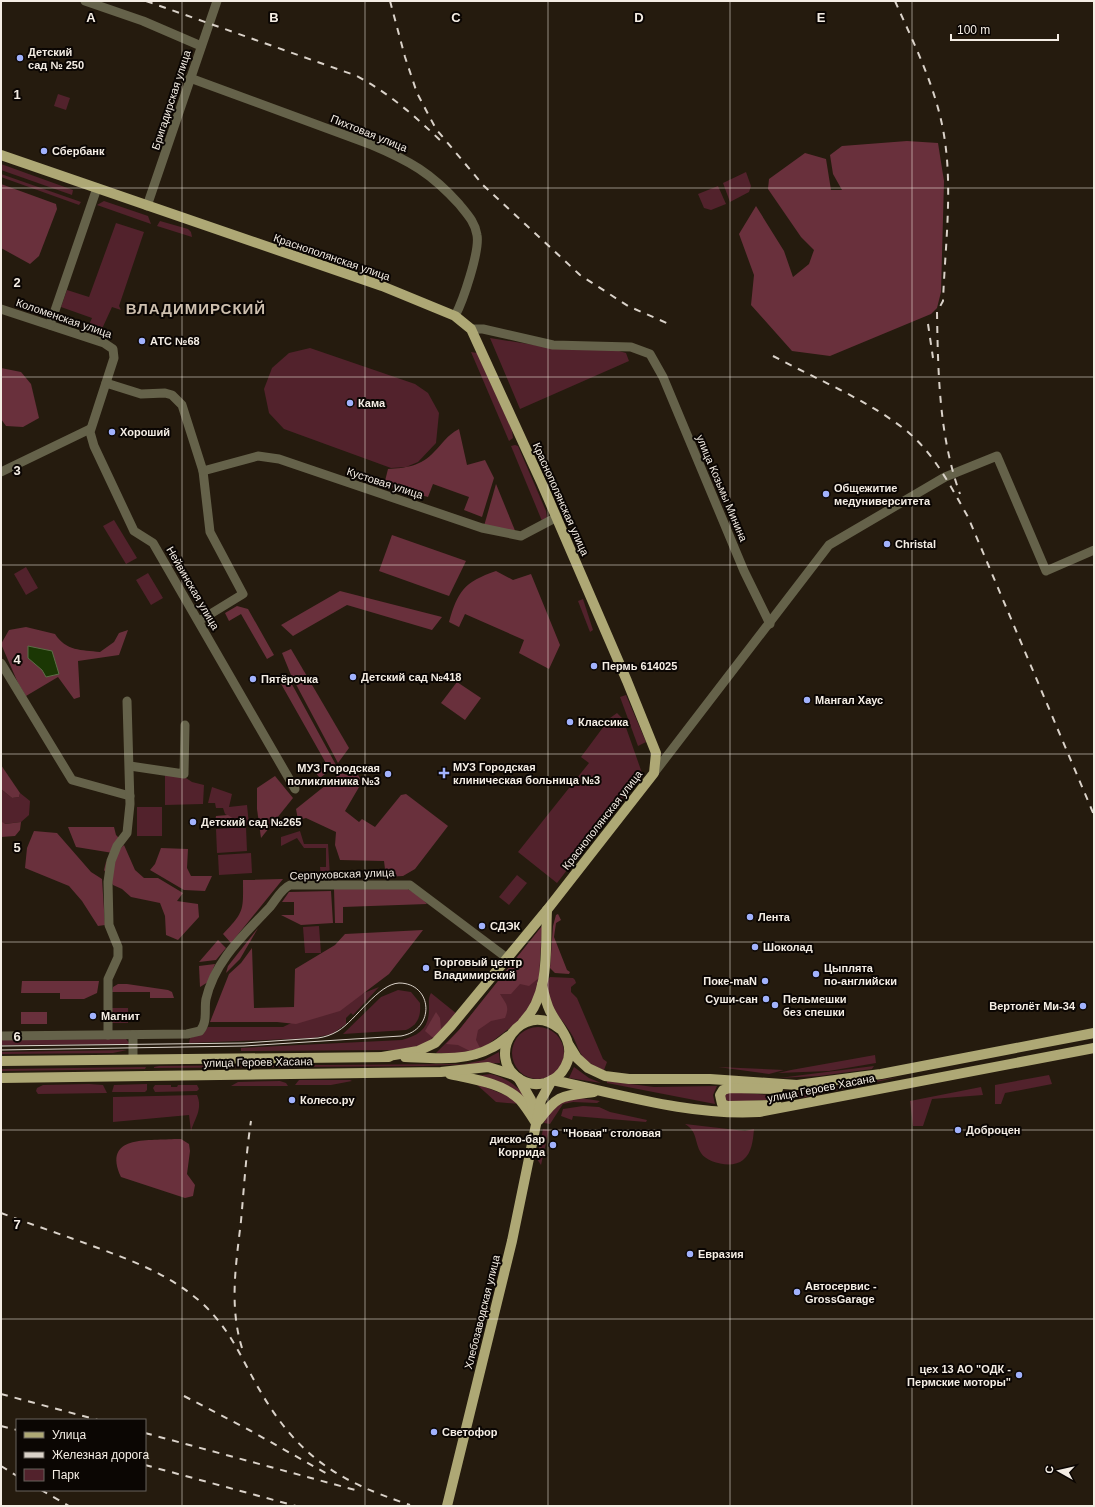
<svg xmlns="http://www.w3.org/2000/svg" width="1095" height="1507" font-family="Arial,sans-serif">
<rect width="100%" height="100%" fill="#251b0e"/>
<g fill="#52222c">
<path d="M58,94L70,98L66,110L54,106Z"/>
<path d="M1,164L73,190L72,195L1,170Z"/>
<path d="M746,172L751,186L749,192L730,202L723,183Z"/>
<path d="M1,174L81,202L79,205L1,177Z"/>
<path d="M718,186L726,204L711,210L704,208L698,194Z"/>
<path d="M104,201L148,216L151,224L97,205Z"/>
<path d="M160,221L188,229L191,232L192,237L157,226Z"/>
<path d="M116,223L144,232L119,306L121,310L112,307L101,331L88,327L92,318L61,307L67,290L89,297Z"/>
<path d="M490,338L541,346L619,351L626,353L629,361L520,409Z"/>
<path d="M310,348L415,384L428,393L439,413L436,443L418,462L406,467L391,468L284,429L269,413L264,389L272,368L289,353Z"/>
<path d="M471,352L477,353L512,430L513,438L509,441Z"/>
<path d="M515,445L518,446L546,511L547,518L542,521L511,446Z"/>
<path d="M114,520L137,558L126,564L103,526Z"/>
<path d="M26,567L38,588L26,595L14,574Z"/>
<path d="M148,573L163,598L151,605L136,580Z"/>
<path d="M583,599L593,630L590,632L578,601Z"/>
<path d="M626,695L646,742L638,746L620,697Z"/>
<path d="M617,713L623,719L642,773L557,883L518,852L589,763L581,757L610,718Z"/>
<path d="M165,774L183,776L192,782L204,785L203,804L165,805Z"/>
<path d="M212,787L232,794L229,807L247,805L249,825L238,826L237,821L225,814L223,808H216L215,803H208Z"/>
<path d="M1,789L12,798L19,797L20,793L30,801L29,815L21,822L4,824L1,821Z"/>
<rect x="137" y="807" width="25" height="29"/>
<path d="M246,827L247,851L217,853L216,829Z"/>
<path d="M300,831L304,844H328L330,877H321L320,867H326V848H304L297,838L281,846V837Z"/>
<path d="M251,853L252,873L219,875L218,855Z"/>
<path d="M517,875L527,883L509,905L499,897Z"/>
<path d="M319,926L321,953H305L303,927Z"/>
<path d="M542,926L537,1001L520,1020L486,1046L461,1053H436L459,1030Z"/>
<path d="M550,977L573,978L575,980L576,983L571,987V992L577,998L603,1059L607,1062L604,1070C597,1067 591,1065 585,1059C578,1052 577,1043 572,1035C565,1021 535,995 550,977Z"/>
<path d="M379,987L353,1015L351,1013L346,1018V1024L332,1034L313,1038L189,1043L190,1038L202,1034L208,1027H283L310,1014Z"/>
<path d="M398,990L411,992L420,1003C421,1016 418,1025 406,1030L343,1034L381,997Z"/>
<path d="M431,993L457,1014L426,1045L394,1050L241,1051V1048L402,1040C420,1035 429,1028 429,1009C429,1003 428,998 431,993Z"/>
<rect x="111" y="1008" width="17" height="15"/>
<circle cx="538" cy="1053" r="26"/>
<path d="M126,1039L130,1044L1,1045V1040Z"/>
<path d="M127,1050L113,1053L1,1054V1052Z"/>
<path d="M499,1052L500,1063L423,1066L154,1068V1067L159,1066L464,1064L484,1060Z"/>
<path d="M875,1055L876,1063L829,1071L778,1073L791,1070Z"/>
<path d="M874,1066L872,1069L819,1076L779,1078Z"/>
<path d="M146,1067L145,1069L1,1071V1069Z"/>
<path d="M574,1067L589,1078L601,1083L569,1078Z"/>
<path d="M718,1067L784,1070L769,1074Z"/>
<path d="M490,1074C505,1077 517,1085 526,1098L476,1076Z"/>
<path d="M1049,1075L1052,1084L1005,1093L1001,1104H995V1085Z"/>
<path d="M899,1077L801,1098L731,1102L726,1100L724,1096L726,1093L731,1092L770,1095L790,1094Z"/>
<path d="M299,1080H350L352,1081L331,1085H295Z"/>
<path d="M280,1081L286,1083L288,1086H231L238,1082Z"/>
<path d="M607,1081L654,1087L717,1086L713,1095L715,1104L607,1083Z"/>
<path d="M475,1083L510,1097L519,1104L496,1102Z"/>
<path d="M89,1084L103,1085L107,1093L38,1094L36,1091L37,1088L43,1085Z"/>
<path d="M147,1084V1090L145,1092H112L114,1085Z"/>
<path d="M155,1085H171V1087H177L178,1085H197L199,1089L197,1091L155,1092L153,1088Z"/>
<path d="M981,1087L983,1095L932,1099L923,1126H913L910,1101Z"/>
<path d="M197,1095C203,1109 195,1118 191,1131L189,1115L113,1122V1097Z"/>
<path d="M581,1098L600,1101L597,1103L573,1102L563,1104L550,1124L544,1123L546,1117L562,1100Z"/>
<path d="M583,1106L599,1107L610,1112L647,1120L646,1122L573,1116L572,1120L561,1116L563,1109Z"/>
<path d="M685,1124L745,1131L754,1129C753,1140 752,1153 743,1160C733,1169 707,1163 701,1153C694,1141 698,1132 685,1124Z"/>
<path d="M543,1129L549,1130L541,1165L537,1159Z"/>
</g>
<g fill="#69303c">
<path d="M907,141L938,143L944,181L941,292L937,308L931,314L830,356L792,351L751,305L754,275L739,234L756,206L784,251L793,277L809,264L814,250L801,237L768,189L769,179L805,153L826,159L831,190H842L833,174L830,155L842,146Z"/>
<path d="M1,184L56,204L57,209L39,256L30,264L1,248Z"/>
<path d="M1,368L21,372L31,384L39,418L23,427L6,426L1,419Z"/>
<path d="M459,429L467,465L485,460L494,478L482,517L464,510L469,497L433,484L428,497L384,485L388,469C406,468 421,466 434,452C444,442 446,436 459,429Z"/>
<path d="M496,484L516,533L484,526Z"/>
<path d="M392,535L466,561L449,596L379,571Z"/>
<path d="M496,571L513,580L531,574L560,645L549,669L519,653L524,640L465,614L459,627L449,622C458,591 464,582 496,571Z"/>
<path d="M340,591L442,617L432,630L347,605L293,636L281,625Z"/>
<path d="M237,606L248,609L274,655L267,659L241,614L229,621L225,613Z"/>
<path d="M26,627L55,634C66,651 81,650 100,652L114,642L119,633L128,630L119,655L78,661L80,697L74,699L58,677L26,696L18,683L1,644L9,630Z"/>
<path d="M291,649L349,748L338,763L291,675L282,653Z"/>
<path d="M288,677L336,765L320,778L315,772L327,765L280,682Z"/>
<path d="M457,682L481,698L465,720L441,703Z"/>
<path d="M1,765L20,793L19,797L12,798L1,789Z"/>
<path d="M341,773L350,776L358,775L362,782L345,811L359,822L362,819L375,827L401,795L406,794L448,826L415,869L403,876L386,877L384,861L340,860L335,845L336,832L306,818L298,820L296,809Z"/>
<path d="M275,776L293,798L261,838L257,809V788Z"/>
<path d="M228,815L237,821L238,826L214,827L216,816Z"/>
<path d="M1,821L5,824L21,822L20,830L15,836L1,837Z"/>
<path d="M68,827H114L116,835L119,838L113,853L76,847Z"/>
<path d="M34,831L57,833L91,872L102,879L105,925L98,926L82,901L69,886L25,868L27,848Z"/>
<path d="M124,845L135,870L144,878H158L183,893L177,901L198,904L199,917L178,940L166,935L165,916L160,903L131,897L122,889L113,885L104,870L106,862Z"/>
<path d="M161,848L188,849L187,868L191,876H212L205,891L184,890L150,870L155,864Z"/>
<path d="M283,879L231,943L223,934C245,911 243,910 243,880Z"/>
<path d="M406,888L420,896L427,904L343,907V923H335L334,889Z"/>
<path d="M331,891L333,923L301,925L281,915H294V902H282L289,892Z"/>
<path d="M558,914L561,920L556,923L554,937L567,970L570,972L569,974L555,973L550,968L553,926L556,915Z"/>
<path d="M542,926L539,978L529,986L520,984L511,994H500C506,1004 510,1006 505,1018L491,1021L478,1030L476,1040L480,1048L470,1051L458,1045L446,1044L459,1030Z"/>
<path d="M258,928L240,959L226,973L228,966Z"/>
<path d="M423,930L389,974L340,1011L296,1024L277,1022H210L229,974L241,963L252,948L254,1008L294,1007L295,969L335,945L345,934Z"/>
<path d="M218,940L226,948L216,960L199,962Z"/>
<path d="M215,964L208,982L200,987L199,966Z"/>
<path d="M22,981H99L97,993L84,999H60V993H21Z"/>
<path d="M118,984H127L168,990L172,992L174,998H150V992H112L113,987Z"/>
<rect x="21" y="1012" width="26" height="12"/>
<path d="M436,1012L440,1018L441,1029L436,1037H432L425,1031Z"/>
<path d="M174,1139H181L189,1144L190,1151L187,1174L195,1185L193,1196L185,1198L121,1177C102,1135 147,1141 174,1139Z"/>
</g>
<path fill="#1b3704" stroke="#5c6e47" d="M28,646L52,651L59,674L46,677L42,670L28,658Z"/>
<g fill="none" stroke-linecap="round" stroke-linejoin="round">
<g stroke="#65624a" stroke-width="9">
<path d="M85,1L143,21L201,46"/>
<path d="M190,78L372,145C410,161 431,173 459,204C467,214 475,222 477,235C480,251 463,301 455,316"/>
<path d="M147,206L217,1"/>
<path d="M1,309L104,343L113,349L114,358L90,432L94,446L134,531L153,543L295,789"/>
<path d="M50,325L97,188"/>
<path d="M471,329H483L553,345L631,347L650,354L663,377L744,571L770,624"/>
<path d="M106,383L141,394L165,393L172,395L182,405L203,471L210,532L243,594L199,621"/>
<path d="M203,471L258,456L279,459L482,528L521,536L557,517"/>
<path d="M1,472L90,429"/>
<path d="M1,663L72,780L130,796"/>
<path d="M130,766L184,774L185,725"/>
<path d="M654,773L829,545L945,477L997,456L1046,571L1094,550"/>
<path d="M108,1035V979L118,957V947L109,925L108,882L111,861L117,846L127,833L130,804L127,701"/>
<path d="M1,1036L187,1034L200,1031C208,1022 204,1009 206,999C215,960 244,935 270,907C276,900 281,889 290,885H410L507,958"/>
<path d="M133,1059V1035"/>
</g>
<g stroke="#aea875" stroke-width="10">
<path d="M1,155L382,286L455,316L471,329L542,484L627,681L656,753L654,773L547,910L451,1026L435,1043L418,1051L382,1057"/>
<path d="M542,985C544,994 546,1003 550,1011C555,1021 563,1030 567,1040C574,1058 563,1078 545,1083C537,1085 528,1084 521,1080C482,1057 522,997 560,1029"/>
<path d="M523,1022C551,994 545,947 547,910"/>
<path d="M569,1045L577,1058L588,1068L605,1076L629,1079H710L797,1085L881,1074L1094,1033"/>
<path d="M405,1057C433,1058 466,1062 491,1048C498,1045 503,1040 509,1036"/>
<path d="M1,1061L389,1057"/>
<path d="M450,1074C472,1079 503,1083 520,1100C526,1107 531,1115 536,1123"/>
<path d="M1,1078L441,1072L488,1067L514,1075"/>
<path d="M519,1079L531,1100L534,1115"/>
<path d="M552,1080C619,1094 690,1116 759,1112L1094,1048"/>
<path d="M777,1105L727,1106L722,1104L720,1095L723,1090L730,1088L778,1089"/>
<path d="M539,1120C558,1094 562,1096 594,1092"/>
<path d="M447,1506L512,1241L539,1110L541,1100L552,1080"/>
</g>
<path stroke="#dad2c9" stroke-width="1" d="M1,1046L244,1043L318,1038C325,1037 331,1035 338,1031C356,1020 378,984 399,983C433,983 436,1030 401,1036L244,1046L1,1050"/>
<g stroke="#dad2c9" stroke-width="2" stroke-dasharray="7 7" stroke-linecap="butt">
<path d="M146,1L357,76C390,94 416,117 443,143"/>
<path d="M390,1L405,57L417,93L436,129L483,185L580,275L628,306L669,324"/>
<path d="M895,1C914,44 936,87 944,135C953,189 945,247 943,301L937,312C938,373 939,436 960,494"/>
<path d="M928,324L933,358"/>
<path d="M773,356C816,379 870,401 908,432C935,455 951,487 968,517L1094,815"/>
<path d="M1,1213C33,1225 66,1236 98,1248C136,1262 172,1276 203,1304C232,1332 240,1356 259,1389C298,1457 338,1481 410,1505"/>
<path d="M242,1348C229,1306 236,1264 241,1221C244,1188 246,1154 251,1121"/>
<path d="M1,1394L98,1420"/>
<path d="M184,1396L251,1431L331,1476"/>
<path d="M1,1426L17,1430"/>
<path d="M145,1433L359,1491"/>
<path d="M145,1465L296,1506"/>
<path d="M1,1466L17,1476"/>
<path d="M41,1490L69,1506"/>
</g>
</g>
<path fill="none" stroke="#f4ede4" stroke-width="1" stroke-opacity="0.55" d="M182,1V1506M365,1V1506M548,1V1506M730,1V1506M912,1V1506M1,188H1094M1,377H1094M1,565H1094M1,754H1094M1,942H1094M1,1130H1094M1,1319H1094"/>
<g fill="#a1b2fd" stroke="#0b0603" stroke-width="1.5">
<circle cx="20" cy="58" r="4"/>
<circle cx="44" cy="151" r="4"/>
<circle cx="142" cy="341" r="4"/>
<circle cx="350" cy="403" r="4"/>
<circle cx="112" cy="432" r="4"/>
<circle cx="826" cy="494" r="4"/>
<circle cx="887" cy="544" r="4"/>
<circle cx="594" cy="666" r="4"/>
<circle cx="353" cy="677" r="4"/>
<circle cx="253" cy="679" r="4"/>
<circle cx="807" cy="700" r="4"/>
<circle cx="570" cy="722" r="4"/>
<path d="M442 767h4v4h4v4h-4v4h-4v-4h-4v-4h4z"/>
<circle cx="388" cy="774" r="4"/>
<circle cx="193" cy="822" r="4"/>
<circle cx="750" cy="917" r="4"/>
<circle cx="482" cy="926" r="4"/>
<circle cx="755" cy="947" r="4"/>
<circle cx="426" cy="968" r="4"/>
<circle cx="816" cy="974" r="4"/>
<circle cx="765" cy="981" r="4"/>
<circle cx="766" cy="999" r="4"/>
<circle cx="775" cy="1005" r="4"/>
<circle cx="1083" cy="1006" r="4"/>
<circle cx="93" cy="1016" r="4"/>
<circle cx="292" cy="1100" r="4"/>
<circle cx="958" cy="1130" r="4"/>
<circle cx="555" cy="1133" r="4"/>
<circle cx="553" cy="1145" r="4"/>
<circle cx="690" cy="1254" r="4"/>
<circle cx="797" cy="1292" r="4"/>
<circle cx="1019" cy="1375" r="4"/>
<circle cx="434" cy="1432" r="4"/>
</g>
<g text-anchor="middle" stroke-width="4" stroke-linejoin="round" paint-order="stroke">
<g font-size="11" font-weight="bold" fill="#f4ede4" stroke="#0b0603" text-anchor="start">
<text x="28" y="56">Детский<tspan x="28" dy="13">сад № 250</tspan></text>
<text x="52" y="155">Сбербанк</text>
<text x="150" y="345">АТС №68</text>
<text x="358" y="407">Кама</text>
<text x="120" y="436">Хороший</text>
<text x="834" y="492">Общежитие<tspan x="834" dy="13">медуниверситета</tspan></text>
<text x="895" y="548">Christal</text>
<text x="602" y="670">Пермь 614025</text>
<text x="361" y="681">Детский сад №418</text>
<text x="261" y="683">Пятёрочка</text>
<text x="815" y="704">Мангал Хаус</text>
<text x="578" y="726">Классика</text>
<text x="453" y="771">МУЗ Городская<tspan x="453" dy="13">клиническая больница №3</tspan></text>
<text x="380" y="772" text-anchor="end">МУЗ Городская<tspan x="380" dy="13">поликлиника №3</tspan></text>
<text x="201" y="826">Детский сад №265</text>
<text x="758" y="921">Лента</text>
<text x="490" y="930">СДЭК</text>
<text x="763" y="951">Шоколад</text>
<text x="434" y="966">Торговый центр<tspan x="434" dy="13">Владимирский</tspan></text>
<text x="824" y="972">Цыплята<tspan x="824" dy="13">по-английски</tspan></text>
<text x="757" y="985" text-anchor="end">Поке-maN</text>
<text x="758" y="1003" text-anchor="end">Суши-сан</text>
<text x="783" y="1003">Пельмешки<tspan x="783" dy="13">без спешки</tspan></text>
<text x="1075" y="1010" text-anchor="end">Вертолёт Ми-34</text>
<text x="101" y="1020">Магнит</text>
<text x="300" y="1104">Колесо.ру</text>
<text x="966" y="1134">Доброцен</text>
<text x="563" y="1137">"Новая" столовая</text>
<text x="545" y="1143" text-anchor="end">диско-бар<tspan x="545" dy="13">Коррида</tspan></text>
<text x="698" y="1258">Евразия</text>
<text x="805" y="1290">Автосервис -<tspan x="805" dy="13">GrossGarage</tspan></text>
<text x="1011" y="1373" text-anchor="end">цех 13 АО "ОДК -<tspan x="1011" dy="13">Пермские моторы"</tspan></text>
<text x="442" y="1436">Светофор</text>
</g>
<g font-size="11" fill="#f4ede4" stroke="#0b0603">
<text transform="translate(171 100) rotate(-72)" y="4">Бригадирская улица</text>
<text transform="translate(369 133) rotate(22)" y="4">Пихтовая улица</text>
<text transform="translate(332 257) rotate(19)" y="4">Краснополянская улица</text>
<text transform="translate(64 318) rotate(19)" y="4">Коломенская улица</text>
<text transform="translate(385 483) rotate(18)" y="4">Кустовая улица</text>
<text transform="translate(722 488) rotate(67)" y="4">улица Козьмы Минина</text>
<text transform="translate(561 499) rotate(66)" y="4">Краснополянская улица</text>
<text transform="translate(193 588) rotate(60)" y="4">Нейвинская улица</text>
<text transform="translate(602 820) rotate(-52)" y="4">Краснополянская улица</text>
<text transform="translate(342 874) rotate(-2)" y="4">Серпуховская улица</text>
<text transform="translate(258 1062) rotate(-1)" y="4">улица Героев Хасана</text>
<text transform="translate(821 1088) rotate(-11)" y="4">улица Героев Хасана</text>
<text transform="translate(482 1312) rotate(-76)" y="4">Хлебозаводская улица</text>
</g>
<g font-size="15" font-weight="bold" letter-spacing="1" fill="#cdbfae" stroke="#0b0603">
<text x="196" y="314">ВЛАДИМИРСКИЙ</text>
</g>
</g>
<g font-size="13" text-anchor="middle" font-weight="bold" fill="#f4ede4" stroke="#0b0603" stroke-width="4" stroke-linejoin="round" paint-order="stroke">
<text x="91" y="22">A</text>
<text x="274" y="22">B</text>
<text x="456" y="22">C</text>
<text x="639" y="22">D</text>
<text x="821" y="22">E</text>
<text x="17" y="99">1</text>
<text x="17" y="287">2</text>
<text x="17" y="475">3</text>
<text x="17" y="664">4</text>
<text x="17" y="852">5</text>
<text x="17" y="1041">6</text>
<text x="17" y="1229">7</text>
</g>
<rect width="1095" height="1507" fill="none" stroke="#f4ede4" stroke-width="4"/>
<rect x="16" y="1419" width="130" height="72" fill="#0b0603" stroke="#68625d"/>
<rect x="24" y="1432" width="20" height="6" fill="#aea875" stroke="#68625d"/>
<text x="52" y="1439" font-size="12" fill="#f4ede4">Улица</text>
<rect x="24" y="1452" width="20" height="6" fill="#dad2c9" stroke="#68625d"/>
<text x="52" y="1459" font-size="12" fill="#f4ede4">Железная дорога</text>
<rect x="24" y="1469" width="20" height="12" fill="#52222c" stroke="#68625d"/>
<text x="52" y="1479" font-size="12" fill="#f4ede4">Парк</text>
<g transform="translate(1059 1471) rotate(278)" stroke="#0b0603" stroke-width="3" paint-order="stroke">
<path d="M0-3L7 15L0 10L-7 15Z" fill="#f4ede4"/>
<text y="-6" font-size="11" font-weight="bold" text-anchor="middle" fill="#f4ede4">С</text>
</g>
<path d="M951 34v6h107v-6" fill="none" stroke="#f4ede4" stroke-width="2"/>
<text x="957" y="34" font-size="12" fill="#f4ede4" stroke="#0b0603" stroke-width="3" paint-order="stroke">100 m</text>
</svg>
